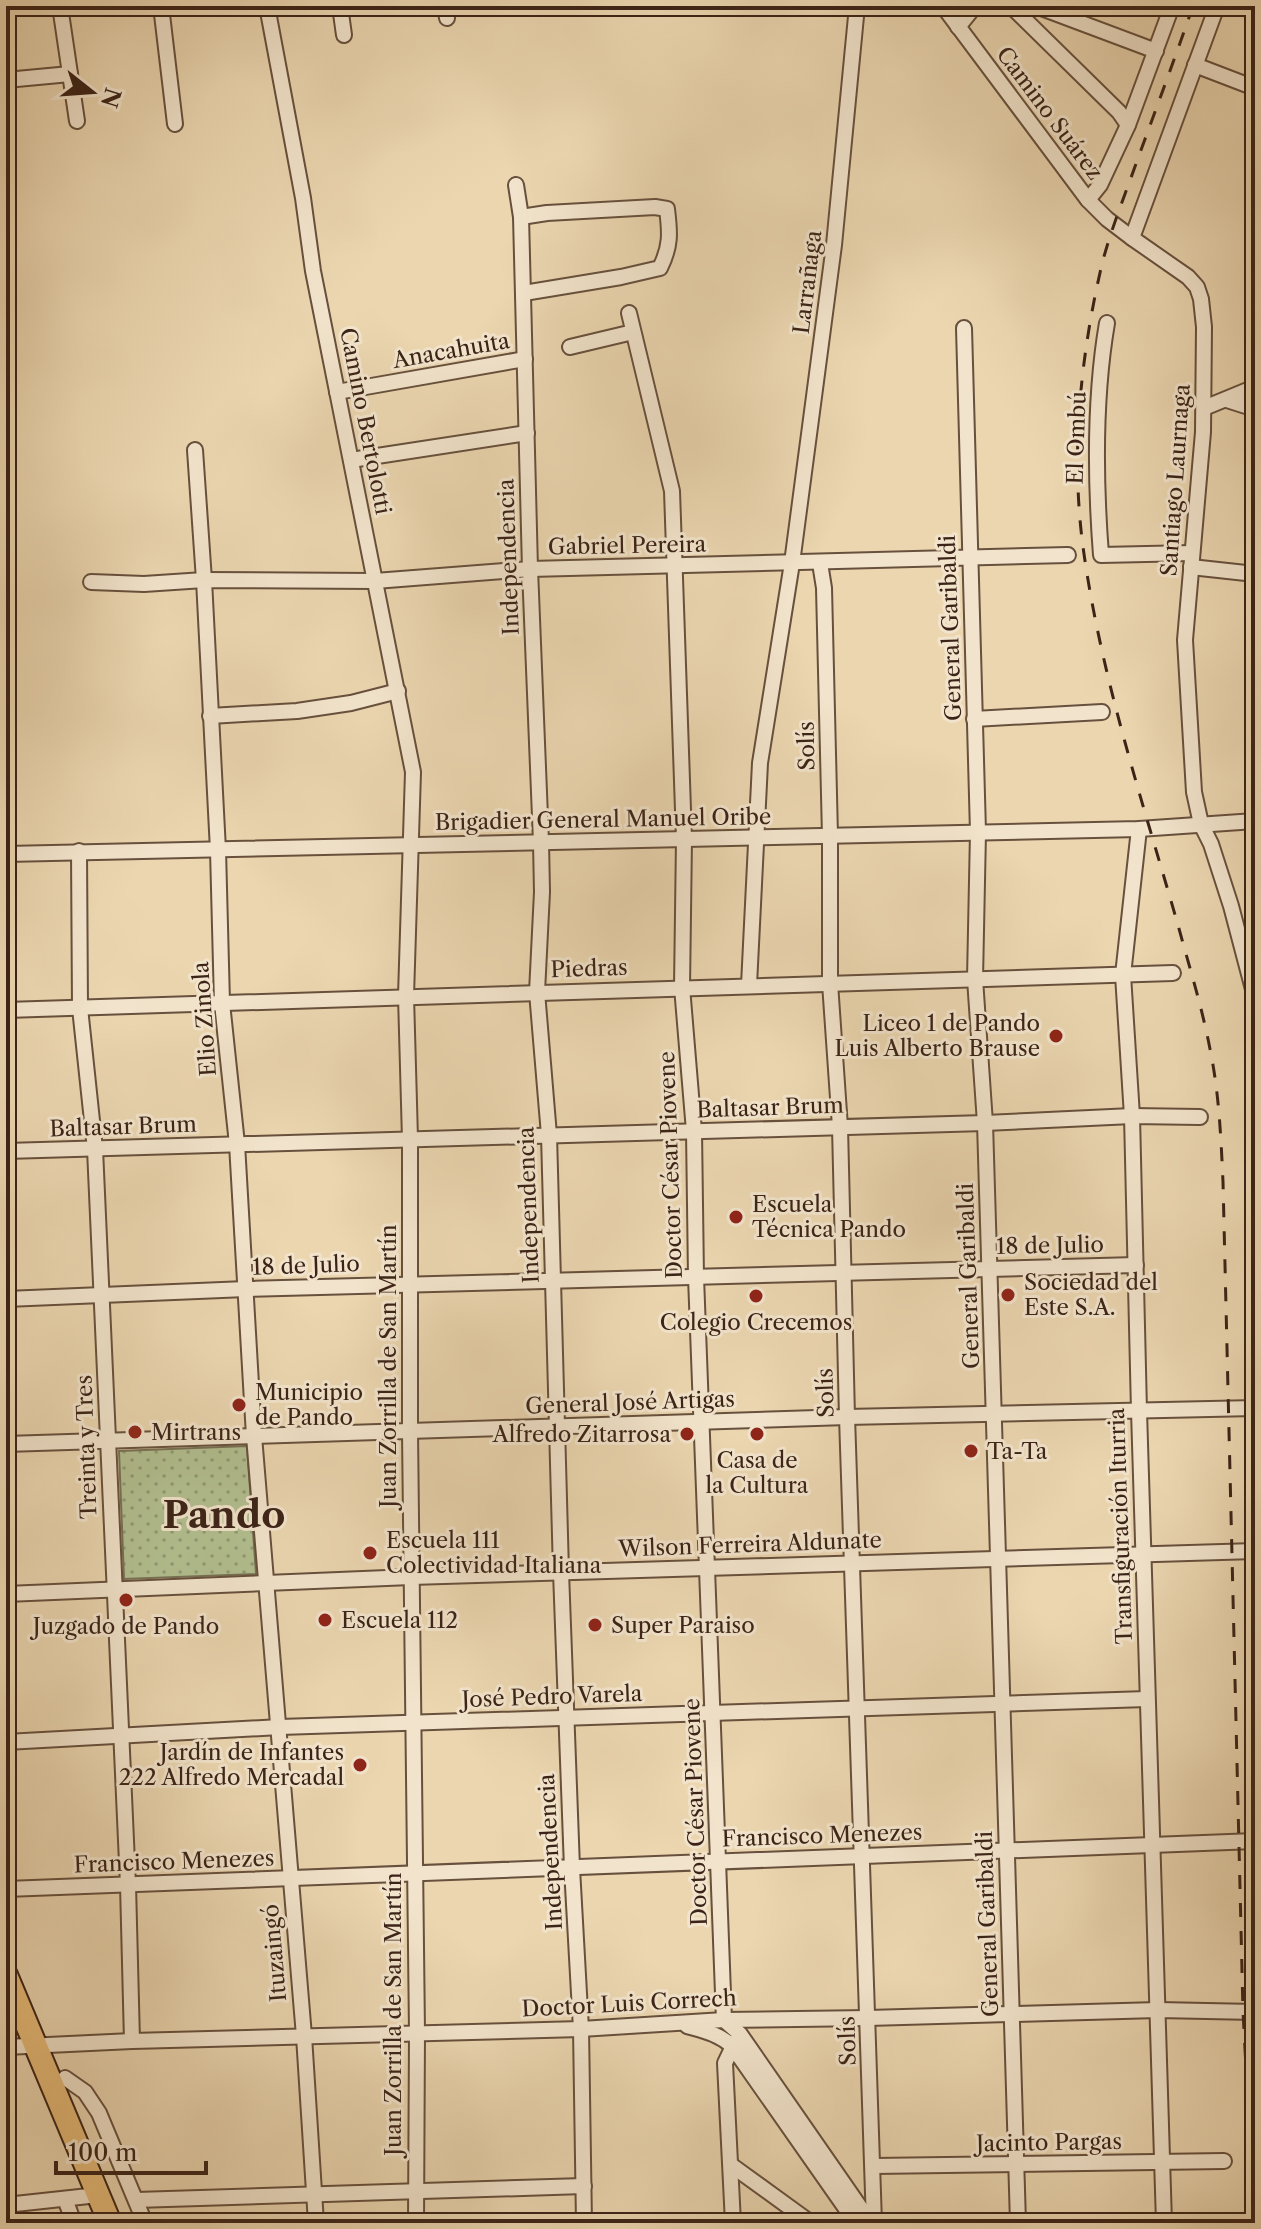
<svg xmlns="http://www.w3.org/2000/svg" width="1261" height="2229" font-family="'Libre Caslon Text',serif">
<defs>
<pattern id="park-dots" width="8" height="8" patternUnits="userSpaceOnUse" patternTransform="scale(2)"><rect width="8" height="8" fill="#b2bf90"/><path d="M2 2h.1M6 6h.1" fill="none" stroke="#929b75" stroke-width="1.8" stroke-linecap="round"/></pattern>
</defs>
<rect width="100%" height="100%" fill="#ebd6b0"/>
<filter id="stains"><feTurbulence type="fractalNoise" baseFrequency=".0025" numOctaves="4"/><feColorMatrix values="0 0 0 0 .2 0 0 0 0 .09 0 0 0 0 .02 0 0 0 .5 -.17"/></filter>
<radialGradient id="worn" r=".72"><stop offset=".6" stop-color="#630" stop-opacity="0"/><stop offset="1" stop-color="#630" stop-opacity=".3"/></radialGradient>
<path fill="url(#park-dots)" stroke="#767154" stroke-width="2" d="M247,1446L256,1574L124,1579L119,1451Z"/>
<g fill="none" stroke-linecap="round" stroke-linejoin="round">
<g stroke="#67503d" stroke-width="18">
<g id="minor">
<path d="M60,6L77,121"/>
<path d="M161,6L175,124"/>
<path d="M267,6L303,198L313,271L413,772L406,996L410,1139V1432L417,2033L416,2223"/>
<path d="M340,6L344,35"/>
<path d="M445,6L447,18"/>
<path d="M943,6L1088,200L1107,219L1132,238L1188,277L1197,287L1201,299L1204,327L1203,432L1185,640L1194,792L1201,824L1211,844L1231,906L1255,997"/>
<path d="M1011,6L1119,112L1128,125"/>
<path d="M1036,6L1156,51"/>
<path d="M958,27L975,6"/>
<path d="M1195,65L1255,88"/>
<path d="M6,80L70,74"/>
<path d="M516,185L521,217L530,569L541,842L542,892L537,992L549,1135L561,1572L572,1868L581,2029L584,2223"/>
<path d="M1088,200L1100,185L1128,125L1172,6"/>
<path d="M521,217L547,213L655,207L667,209C670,233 671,246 660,268L621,277L524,293"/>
<path d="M1132,238L1217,6"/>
<path d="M629,313L672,491L684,839L682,987L694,1131L696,1277L724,2020"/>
<path d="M1107,323C1094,399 1095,477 1101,555L1192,553"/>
<path d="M964,328L978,832L975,979L985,1123L1018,2223"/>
<path d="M570,347L633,332"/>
<path d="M337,392L525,359"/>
<path d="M1227,400L1255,409"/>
<path d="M1204,408L1255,387"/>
<path d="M195,450L204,580L218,850L222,1003L237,1144L254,1436L304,2036L316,2223"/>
<path d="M351,460L527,433"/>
<path d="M820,563L824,588L830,836V983L840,1127L847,1417L874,2223"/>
<path d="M1191,567L1255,574"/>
<path d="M91,582L144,584L204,580L375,581L530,569L1068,555"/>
<path d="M210,716L297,711L351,703L398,691"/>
<path d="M974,719L1102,712"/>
<path d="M1139,829L1123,975L1132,1116L1139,1411L1164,2223"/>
<path d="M79,851L80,1008L95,1149L128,1885L132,2041"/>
<path d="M6,854L1139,829L1255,821"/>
<path d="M749,985L760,763L792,563L815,389L834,245L857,6"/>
<path d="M6,1010L1173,973"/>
<path d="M6,1151L985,1123L1132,1116L1200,1117"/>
<path d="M6,1299L246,1289L1136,1265"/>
<path d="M6,1444L847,1417L1255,1408"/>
<path d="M6,1594L411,1577L1255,1551"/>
<path d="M6,1742L280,1727L1147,1699"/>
<path d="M6,1889L1255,1841"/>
<path d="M724,2020L740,2034L871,2223"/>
<path d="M687,2026C704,2031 719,2034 732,2046L856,2223"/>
<path d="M6,2047L132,2041L581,2029L724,2020L868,2018L1158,2010L1255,2012"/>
<path d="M65,2078L85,2092L99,2113L145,2223"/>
<path d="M731,2165L811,2223"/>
<path d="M874,2166L1224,2161"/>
<path d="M65,2199L74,2223"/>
<path d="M136,2200L584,2186"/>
<path d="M6,2205L98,2195"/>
<path d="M733,2223L725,2063L735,2042"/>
</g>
</g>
<g stroke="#3b2317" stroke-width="26">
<path id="highway" d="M6,1975L110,2223"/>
</g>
<use href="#minor" stroke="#f2e4cc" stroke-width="14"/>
<use href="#highway" stroke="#e6bb78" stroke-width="22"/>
<path stroke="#3b2317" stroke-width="3" stroke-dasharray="14 14" stroke-linecap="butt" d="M1193,6C1175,58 1156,109 1137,161C1125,195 1111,229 1102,264C1080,358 1070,458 1084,554C1102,680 1143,803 1178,925C1189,966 1202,1007 1210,1049C1219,1092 1221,1138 1223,1182L1243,2012L1246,2067L1255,2158"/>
</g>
<g fill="#8f2418" stroke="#f2e4cc" stroke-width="3">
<circle cx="1056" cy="1036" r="8"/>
<circle cx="736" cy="1217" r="8"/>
<circle cx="1008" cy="1295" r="8"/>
<circle cx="756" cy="1296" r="8"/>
<circle cx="239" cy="1405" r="8"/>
<circle cx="135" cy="1432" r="8"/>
<circle cx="687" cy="1434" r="8"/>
<circle cx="757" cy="1434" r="8"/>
<circle cx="971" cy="1451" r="8"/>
<circle cx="370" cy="1553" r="8"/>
<circle cx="126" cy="1600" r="8"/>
<circle cx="325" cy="1620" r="8"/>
<circle cx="595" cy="1625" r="8"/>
<circle cx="360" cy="1765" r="8"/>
</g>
<g text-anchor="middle" stroke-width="6" stroke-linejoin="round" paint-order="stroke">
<g font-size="22" fill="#3b2317" stroke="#f2e4cc">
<text transform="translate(1050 113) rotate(53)" y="8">Camino Suárez</text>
<text transform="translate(807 282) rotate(-83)" y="8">Larrañaga</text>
<text transform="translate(451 350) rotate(-10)" y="8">Anacahuita</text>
<text transform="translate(366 421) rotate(79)" y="8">Camino Bertolotti</text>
<text transform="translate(1076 438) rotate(-88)" y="8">El Ombú</text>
<text transform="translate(1175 480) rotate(-86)" y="8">Santiago Laurnaga</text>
<text transform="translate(627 545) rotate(-1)" y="8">Gabriel Pereira</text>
<text transform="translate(508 557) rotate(-92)" y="8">Independencia</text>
<text transform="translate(950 628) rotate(-92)" y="8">General Garibaldi</text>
<text transform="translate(806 746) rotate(-91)" y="8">Solís</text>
<text transform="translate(603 819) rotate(-1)" y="8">Brigadier General Manuel Oribe</text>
<text transform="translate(589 968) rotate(-2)" y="8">Piedras</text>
<text transform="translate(204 1019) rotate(-94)" y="8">Elio Zinola</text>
<text transform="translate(770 1107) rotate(-2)" y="8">Baltasar Brum</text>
<text transform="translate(123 1126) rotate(-2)" y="8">Baltasar Brum</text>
<text transform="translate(670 1165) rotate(-92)" y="8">Doctor César Piovene</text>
<text transform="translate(528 1205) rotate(-92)" y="8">Independencia</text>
<text transform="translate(1050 1245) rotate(-1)" y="8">18 de Julio</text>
<text transform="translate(306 1265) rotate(-2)" y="8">18 de Julio</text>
<text transform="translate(968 1276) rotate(-92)" y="8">General Garibaldi</text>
<text transform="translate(388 1366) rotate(-90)" y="8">Juan Zorrilla de San Martín</text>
<text transform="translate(825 1393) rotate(-92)" y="8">Solís</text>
<text transform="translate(630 1402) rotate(-2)" y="8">General José Artigas</text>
<text transform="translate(86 1447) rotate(-92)" y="8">Treinta y Tres</text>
<text transform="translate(1120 1526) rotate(-92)" y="8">Transfiguración Iturria</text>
<text transform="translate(750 1544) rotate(-2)" y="8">Wilson Ferreira Aldunate</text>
<text transform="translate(552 1696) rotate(-2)" y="8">José Pedro Varela</text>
<text transform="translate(695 1812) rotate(-92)" y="8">Doctor César Piovene</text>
<text transform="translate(822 1835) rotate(-2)" y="8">Francisco Menezes</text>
<text transform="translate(550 1852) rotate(-93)" y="8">Independencia</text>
<text transform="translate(174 1861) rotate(-2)" y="8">Francisco Menezes</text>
<text transform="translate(987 1924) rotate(-92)" y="8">General Garibaldi</text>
<text transform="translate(274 1953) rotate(-95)" y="8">Ituzaingó</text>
<text transform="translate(629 2003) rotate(-3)" y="8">Doctor Luis Correch</text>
<text transform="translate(393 2014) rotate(-90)" y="8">Juan Zorrilla de San Martín</text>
<text transform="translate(847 2041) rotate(-92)" y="8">Solís</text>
<text transform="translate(1049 2142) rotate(-1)" y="8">Jacinto Pargas</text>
</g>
<g font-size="22" fill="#3b2317" stroke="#f2e4cc" text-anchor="start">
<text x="1040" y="1031" text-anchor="end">Liceo 1 de Pando<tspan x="1040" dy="25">Luis Alberto Brause</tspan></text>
<text x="752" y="1212">Escuela<tspan x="752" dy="25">Técnica Pando</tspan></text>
<text x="1024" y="1290">Sociedad del<tspan x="1024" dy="25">Este S.A.</tspan></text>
<text x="756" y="1330" text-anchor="middle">Colegio Crecemos</text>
<text x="255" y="1400">Municipio<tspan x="255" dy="25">de Pando</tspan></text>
<text x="151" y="1440">Mirtrans</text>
<text x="671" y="1442" text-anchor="end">Alfredo Zitarrosa</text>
<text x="987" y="1459">Ta-Ta</text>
<text x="757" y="1468" text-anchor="middle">Casa de<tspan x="757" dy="25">la Cultura</tspan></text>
<text x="386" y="1548">Escuela 111<tspan x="386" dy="25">Colectividad Italiana</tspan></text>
<text x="341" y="1628">Escuela 112</text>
<text x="611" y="1633">Super Paraiso</text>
<text x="126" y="1634" text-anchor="middle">Juzgado de Pando</text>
<text x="344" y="1760" text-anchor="end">Jardín de Infantes<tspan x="344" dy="25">222 Alfredo Mercadal</tspan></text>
</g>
<g font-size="38" font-weight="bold" fill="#3b2317" stroke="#f2e4cc">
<text x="224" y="1528">Pando</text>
</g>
</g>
<rect width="1261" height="2229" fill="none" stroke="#ebd6b0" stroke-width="32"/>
<rect x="8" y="8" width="1245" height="2213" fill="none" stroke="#3b2317" stroke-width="4"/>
<rect x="16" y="16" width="1229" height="2197" fill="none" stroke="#3b2317" stroke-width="2"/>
<g transform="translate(92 92) rotate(107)" stroke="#f2e4cc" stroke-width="6" paint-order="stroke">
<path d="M0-6L14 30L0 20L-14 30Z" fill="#3b2317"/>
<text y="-12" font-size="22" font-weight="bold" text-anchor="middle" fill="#3b2317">N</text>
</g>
<path d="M56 2161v12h150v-12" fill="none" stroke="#3b2317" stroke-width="4"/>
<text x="68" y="2161" font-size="24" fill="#3b2317" stroke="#f2e4cc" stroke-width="6" paint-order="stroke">100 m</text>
<rect width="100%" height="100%" filter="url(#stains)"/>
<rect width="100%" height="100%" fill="url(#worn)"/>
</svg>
